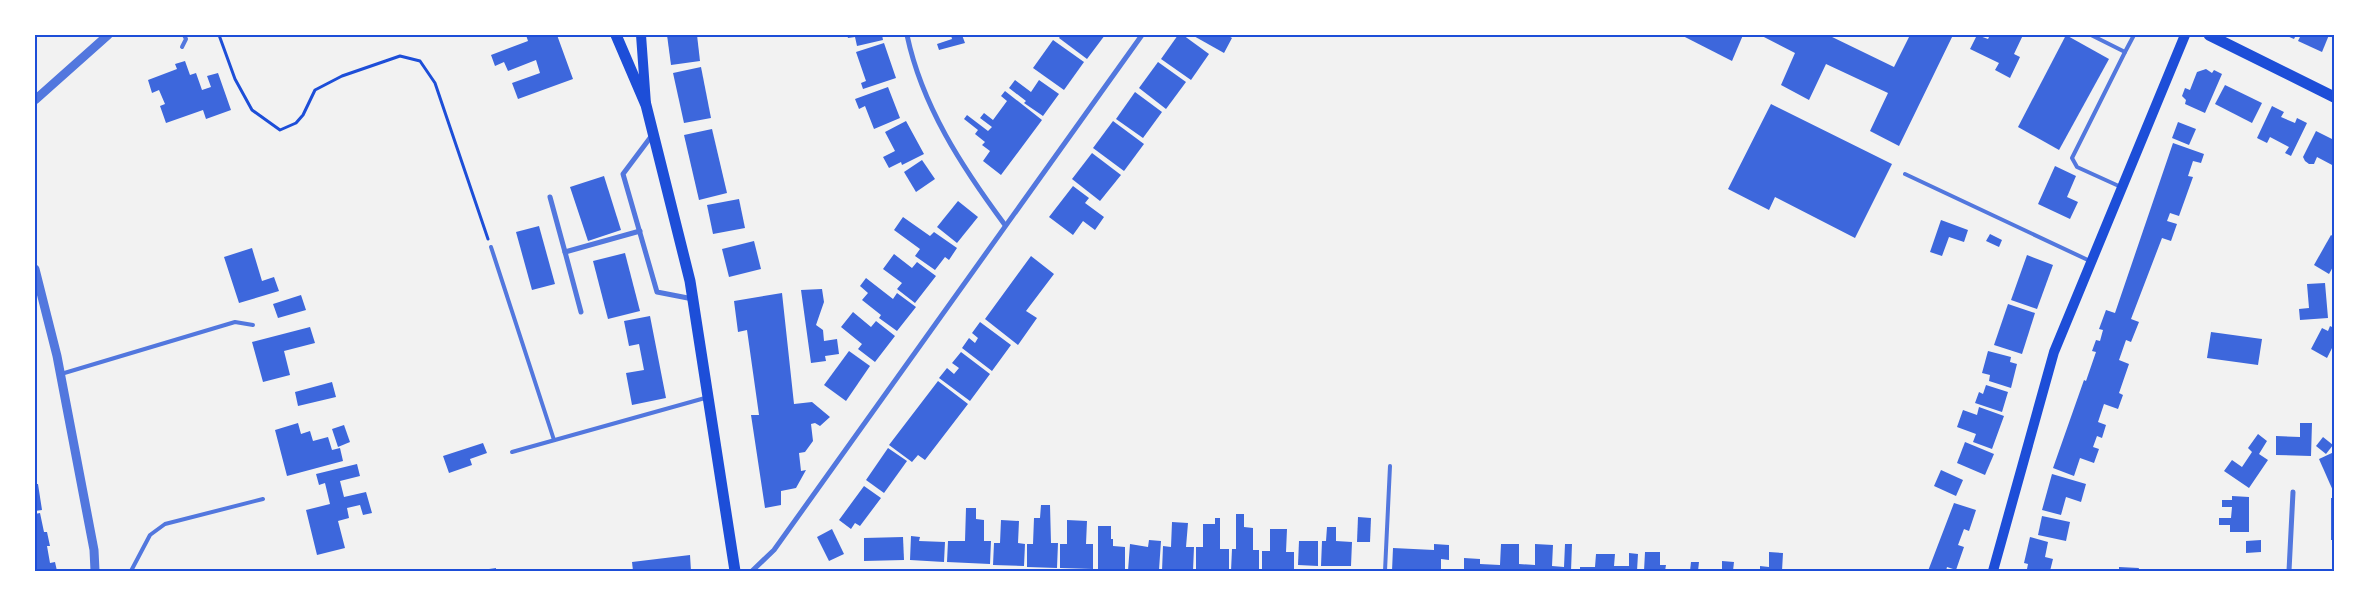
<svg xmlns="http://www.w3.org/2000/svg" width="2369" height="606" font-family="Montserrat,sans-serif">
<rect width="100%" height="100%" fill="#f2f2f2"/>
<g fill="#3d67dc">
<path d="M526,35H557L573,79L518,99L512,83L540,73L536,60L508,71L504,62L495,66L491,55L528,41Z"/>
<path d="M667,35H697L700,61L671,65Z"/>
<path d="M847,35H882L883,40L857,46L855,37L848,38Z"/>
<path d="M951,35H962L965,43L939,50L937,44L952,39Z"/>
<path d="M1061,35H1105L1087,59L1059,38Z"/>
<path d="M1178,35H1183L1209,54L1191,80L1161,59Z"/>
<path d="M1192,35H1227L1232,38L1224,53Z"/>
<path d="M1681,35H1743L1732,61Z"/>
<path d="M1760,35H1828L1894,67L1910,35H1953L1899,146L1870,131L1888,93L1826,64L1809,100L1781,85L1795,53Z"/>
<path d="M1977,35L1988,39L1990,35H2023L2014,54L2020,57L2010,78L1995,70L1999,63L1970,49Z"/>
<path d="M2066,35L2109,59L2059,150L2018,127Z"/>
<path d="M2285,35H2296L2294,39Z"/>
<path d="M2301,35H2329L2322,52L2298,41Z"/>
<path d="M1053,40L1084,62L1064,90L1033,68Z"/>
<path d="M884,43L896,78L863,89L861,83L866,81L856,52Z"/>
<path d="M185,61L190,75L196,73L202,90L211,87L207,76L218,73L231,110L206,119L203,110L166,123L160,106L165,104L159,90L152,93L148,80L177,69L175,64Z"/>
<path d="M1158,62L1186,82L1166,109L1139,88Z"/>
<path d="M701,67L711,118L684,123L673,73Z"/>
<path d="M2206,69L2212,73L2214,70L2222,74L2205,113L2185,104L2186,100L2182,96L2185,88L2190,90L2197,72Z"/>
<path d="M1015,80L1031,92L1039,80L1059,94L1043,116L1024,103L1026,101L1009,88Z"/>
<path d="M2225,85L2262,103L2252,123L2215,104Z"/>
<path d="M888,87L900,118L874,129L865,106L859,109L855,99Z"/>
<path d="M1005,91L1042,120L1001,175L983,161L990,151L982,145L985,142L975,134L978,130L964,119L967,115L988,131L992,127L980,118L984,113L993,120L1007,101L1001,96Z"/>
<path d="M1135,92L1162,112L1143,138L1116,119Z"/>
<path d="M1771,104L1892,164L1855,238L1775,197L1769,210L1728,189Z"/>
<path d="M2272,106L2284,112L2281,117L2295,123L2297,118L2307,123L2291,156L2285,153L2289,147L2270,137L2267,143L2257,138Z"/>
<path d="M906,121L924,154L902,165L901,162L889,168L883,157L895,151L885,132Z"/>
<path d="M1113,121L1144,144L1124,171L1093,148Z"/>
<path d="M2178,122L2196,129L2189,145L2172,138Z"/>
<path d="M712,129L727,193L699,200L684,135Z"/>
<path d="M2316,131L2334,140V166L2317,157L2314,164H2309L2305,161L2303,157Z"/>
<path d="M2173,143L2204,154L2201,163L2193,161L2188,176L2193,177L2179,216L2170,213L2167,221L2177,224L2171,241L2162,238L2131,319L2139,322L2131,342L2126,340L2119,360L2129,364L2119,393L2123,395L2118,409L2104,404L2098,422L2106,425L2102,438L2097,436L2093,447L2099,449L2094,463L2080,458L2074,476L2053,468L2084,380L2086,381L2096,352L2092,351L2096,340L2100,341L2103,330L2099,329L2106,310L2115,313Z"/>
<path d="M1092,153L1121,175L1100,201L1072,179Z"/>
<path d="M922,160L935,179L916,192L904,172Z"/>
<path d="M2055,166L2076,176L2067,197L2078,202L2070,219L2038,204Z"/>
<path d="M604,176L621,230L588,241L570,187Z"/>
<path d="M1073,186L1089,198L1085,203L1104,217L1095,230L1083,221L1073,235L1049,217Z"/>
<path d="M739,199L745,228L713,234L707,205Z"/>
<path d="M958,201L978,217L957,243L937,227Z"/>
<path d="M903,217L930,236L934,232L957,248L949,260L945,257L935,270L915,256L920,249L894,230Z"/>
<path d="M1941,220L1968,230L1964,242L1949,237L1942,256L1930,252Z"/>
<path d="M539,226L555,284L532,290L516,232Z"/>
<path d="M1990,234L2002,240L1999,247L1986,241Z"/>
<path d="M2331,235L2334,237V265L2329,274L2314,265Z"/>
<path d="M754,241L761,269L729,277L722,249Z"/>
<path d="M252,248L262,281L274,277L279,291L239,303L224,257Z"/>
<path d="M625,253L640,311L608,319L593,261Z"/>
<path d="M894,254L912,268L917,262L936,276L915,303L897,289L902,283L883,269Z"/>
<path d="M2027,255L2053,265L2037,309L2011,300Z"/>
<path d="M1031,256L1054,274L1026,311L1037,318L1018,345L985,319Z"/>
<path d="M866,278L893,299L897,293L916,307L897,331L879,318L881,315L862,300L868,293L860,286Z"/>
<path d="M2325,283L2328,318L2300,320L2299,309L2309,308L2307,284Z"/>
<path d="M822,289L824,302L816,325L823,330L824,341L837,339L839,354L825,356L826,361L811,363L801,290Z"/>
<path d="M782,293L794,404L812,402L830,417L820,426L815,423L811,424L813,441L805,452L799,453L801,471L806,470L796,488L781,491V505L765,508L751,415H759L747,330L738,332L734,301Z"/>
<path d="M301,295L306,310L278,318L273,304Z"/>
<path d="M2008,304L2035,313L2022,354L1994,345Z"/>
<path d="M853,312L871,327L876,321L895,336L875,362L858,349L862,344L841,327Z"/>
<path d="M650,316L666,398L632,405L626,373L644,370L639,344L629,346L624,321Z"/>
<path d="M980,322L1011,345L992,371L962,348L969,338L975,343L978,338L972,333Z"/>
<path d="M2330,326L2334,328V349L2332,348L2327,358L2311,349L2322,328L2328,331Z"/>
<path d="M310,327L315,343L284,351L290,375L263,382L252,342Z"/>
<path d="M2211,332L2262,339L2258,365L2207,358Z"/>
<path d="M849,351L870,366L846,401L824,385Z"/>
<path d="M1988,351L2011,357L2010,362L2017,364L2011,388L1989,381L1990,375L1982,373Z"/>
<path d="M961,352L990,374L970,401L939,378L947,368L954,374L959,368L952,363Z"/>
<path d="M938,381L968,404L925,460L918,455L912,462L889,445Z"/>
<path d="M332,382L336,397L298,406L295,392Z"/>
<path d="M1986,385L2008,392L2002,412L1975,403L1979,392L1983,394Z"/>
<path d="M1979,407L2004,416L1992,449L1973,442L1976,434L1957,427L1963,410L1977,415Z"/>
<path d="M298,423L301,434L310,431L313,441L328,437L332,450L340,448L343,461L287,476L275,430Z"/>
<path d="M2300,423H2312L2311,456L2276,455V436L2300,437Z"/>
<path d="M344,425L350,442L338,447L332,429Z"/>
<path d="M2258,434L2267,441L2259,454L2268,460L2249,488L2224,471L2232,460L2242,467L2252,452L2248,448Z"/>
<path d="M2323,437L2333,445L2326,454L2316,446Z"/>
<path d="M1965,442L1994,454L1985,475L1957,463Z"/>
<path d="M483,443L487,453L470,459L472,465L449,473L443,456Z"/>
<path d="M888,448L907,461L884,493L866,480Z"/>
<path d="M2334,452V493L2319,459Z"/>
<path d="M357,464L360,476L340,481L344,497L366,492L372,513L363,515L360,505L347,508L349,518L338,521L345,548L317,555L306,510L330,504L325,483L319,485L316,474Z"/>
<path d="M1941,470L1963,480L1956,496L1934,486Z"/>
<path d="M2052,474L2086,484L2081,502L2066,497L2061,515L2042,510Z"/>
<path d="M35,484H38L42,510L35,511Z"/>
<path d="M864,486L881,498L860,526L855,523L851,529L839,520Z"/>
<path d="M2232,496L2249,497V532H2230V525H2219V518H2231L2232,507H2222V500H2232Z"/>
<rect x="2331" y="498" width="3" height="42"/>
<path d="M1954,503L1976,510L1969,531L1964,529L1958,545L1964,547L1956,570L1947,567L1946,571H1928Z"/>
<path d="M1041,505H1050L1051,543H1058L1057,568L1027,567V544H1033L1034,518H1040Z"/>
<path d="M966,508H976V519L984,520V541H991L990,564L947,562L948,541H965Z"/>
<path d="M40,513L44,532H47L50,546H47L50,563L55,562L57,571H35V514Z"/>
<path d="M1236,514H1244V527L1253,528V550H1259V571H1231L1232,549H1236Z"/>
<path d="M2042,516L2070,522L2066,541L2038,535Z"/>
<path d="M1358,517L1371,518L1370,542H1357Z"/>
<path d="M1215,518H1220V549H1229V571H1196V547H1203V524H1215Z"/>
<path d="M1001,520L1019,521L1018,543L1025,544L1024,566L993,565L994,543H1000Z"/>
<path d="M1067,520L1087,521L1086,544H1093V569L1060,568V544H1067Z"/>
<path d="M1172,522L1188,523L1186,547H1194L1193,571H1162L1163,546L1171,547Z"/>
<path d="M1098,526H1111V539H1113V546L1125,547V570L1098,569Z"/>
<path d="M1327,527H1336V541L1352,542L1351,566H1321L1322,541H1326Z"/>
<path d="M832,529L844,554L829,561L817,537Z"/>
<path d="M1270,529H1287L1286,552H1294V571H1262V551H1270Z"/>
<path d="M911,536L920,537L919,541L945,542L944,562L910,560Z"/>
<path d="M903,537L904,560L864,561V538Z"/>
<path d="M2030,537L2048,542L2045,557L2053,559L2050,571L2027,569L2028,564L2024,563Z"/>
<path d="M1149,540L1161,541L1159,570L1128,571L1130,544L1148,547Z"/>
<path d="M2261,540V552L2246,553V541Z"/>
<path d="M1299,541H1318V566L1298,565Z"/>
<path d="M1434,544L1449,545V560L1441,559V571H1392L1393,548L1434,550Z"/>
<path d="M1501,544H1519V564L1535,565V544L1553,545L1552,566L1564,567L1565,544H1572L1571,571H1464V558L1480,559V564L1500,565Z"/>
<path d="M1645,552H1660V565H1666L1665,571H1644Z"/>
<path d="M1769,552L1783,553L1782,571H1760V566L1769,567Z"/>
<path d="M1629,553L1638,554L1637,571H1580V567H1595L1596,554H1615L1614,566H1629Z"/>
<path d="M690,555L691,571H633L632,562Z"/>
<path d="M1722,561L1734,562L1733,571H1722Z"/>
<path d="M1691,562H1699L1698,571H1690Z"/>
<path d="M2119,567L2139,568L2138,571H2119Z"/>
<path d="M496,568V571H482V570Z"/>
</g>
<g fill="none" stroke-linecap="round" stroke-linejoin="round">
<path stroke="#1d4ed8" stroke-width="3" d="M219,35L235,79L252,110L280,130L296,123L303,115L315,90L342,76L400,56L420,61L435,83L488,239"/>
<g stroke="#5277de" stroke-width="4">
<path d="M2091,35L2125,52L2134,35"/>
<path d="M182,47L186,39L184,35"/>
<path d="M1905,174L2090,261"/>
<path d="M2121,187L2077,167L2072,158L2125,52"/>
<path d="M491,247L554,440"/>
<path d="M61,374L235,322L253,325"/>
<path d="M512,452L705,398"/>
<path d="M131,571L150,535L165,524L263,499"/>
<path d="M1385,571L1390,466"/>
</g>
<g stroke="#5277de" stroke-width="5">
<path d="M907,35C922,106 962,167 1005,225"/>
<path d="M653,134L623,174L657,292L693,299"/>
<path d="M550,197L565,252L640,231"/>
<path d="M565,252L581,312"/>
<path d="M752,571L774,550L1142,35"/>
<path d="M2289,571L2293,492"/>
</g>
<g stroke="#5277de" stroke-width="9">
<path d="M35,100L108,35"/>
<path d="M35,269L57,356L94,550L95,571"/>
</g>
<g stroke="#1d4ed8" stroke-width="10">
<path d="M641,35L646,104"/>
<path d="M1993,571L2054,352L2185,35"/>
</g>
<path stroke="#1d4ed8" stroke-width="11" d="M2209,35L2334,97"/>
<path stroke="#1d4ed8" stroke-width="11" d="M616,35L646,105L690,281L735,571"/>
</g>
<rect width="2369" height="606" fill="none" stroke="#ffffff" stroke-width="72"/>
<rect x="36" y="36" width="2297" height="534" fill="none" stroke="#1d4ed8" stroke-width="2"/>
</svg>
